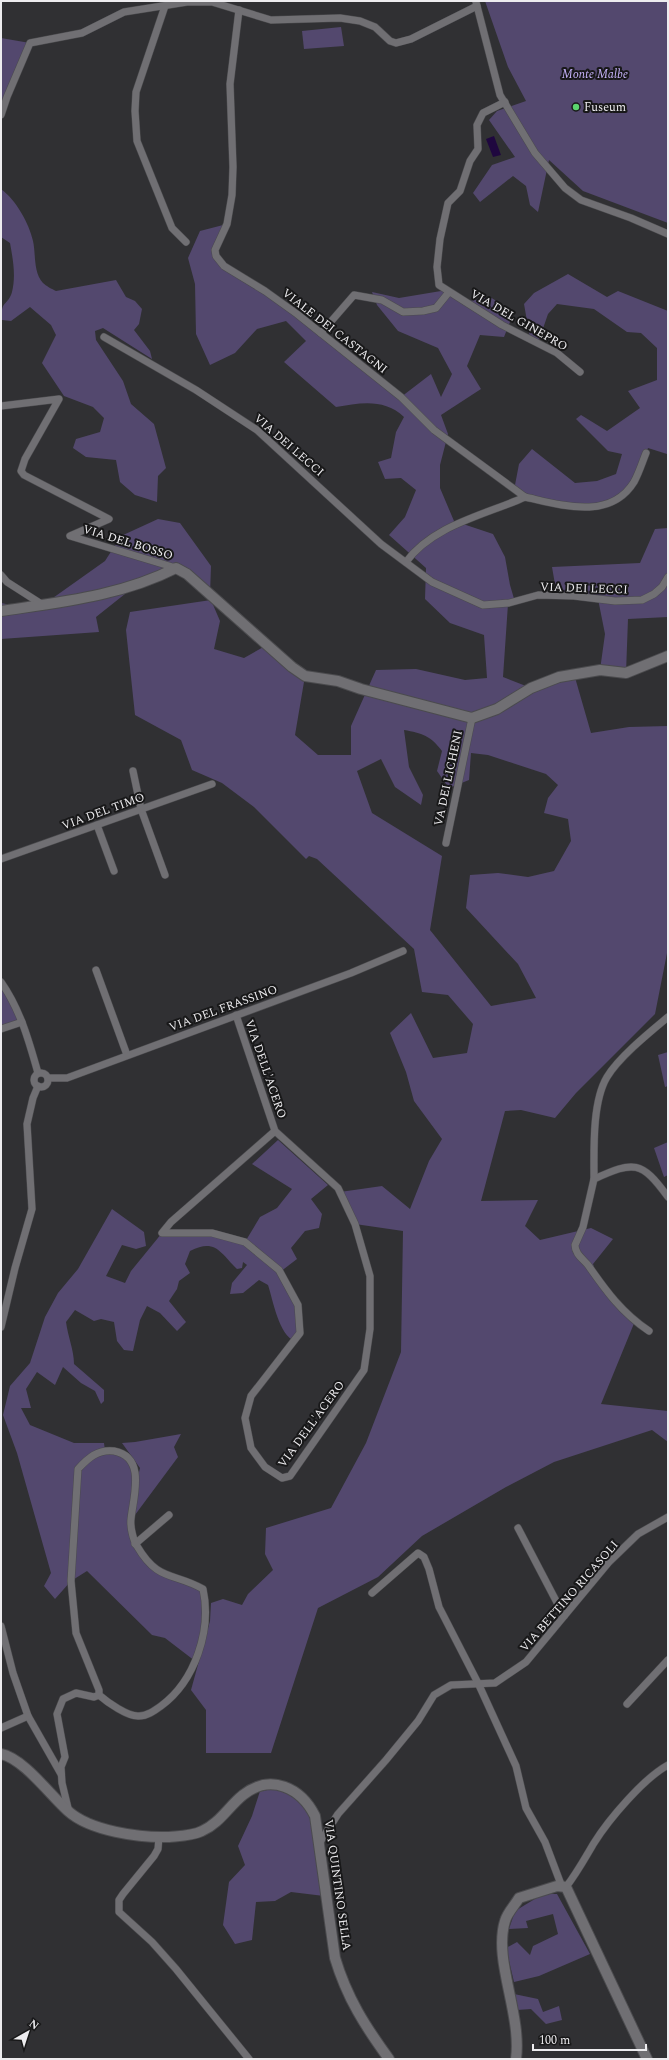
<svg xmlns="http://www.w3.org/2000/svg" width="669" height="2060" font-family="Spectral,serif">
<rect width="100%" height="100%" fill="#303033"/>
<g fill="#53486e" fill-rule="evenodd">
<path d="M485,1H668V223L583,191L549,160L538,212L530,205L526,186L513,176L480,202L473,193L492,165L515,157L489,120L497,111L526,101L508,67Z"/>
<path d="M341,27L344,46L304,49L302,31Z"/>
<path d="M1,38L30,43L1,116Z"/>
<path d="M1,189C16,200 29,223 33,241C36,254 33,272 43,283C46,286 52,289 56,291L116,280L126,297L135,301L142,309L139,324L134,330L150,351L152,359L103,328L95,331L96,340L123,381L131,404L154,424L166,468L158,476L157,502L135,495L120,482L116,460L86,457L73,448L76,439L100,432L104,418L93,407L64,396L42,363L56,335L51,325L30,307L11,321L2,320C0,300 8,306 12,292C16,275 13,260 10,243L1,237Z"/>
<path d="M227,224L215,250L224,266L265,291L401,397L431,374L441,397L452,374L438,348L398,331L377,305L372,292L399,298L447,290L465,302L490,297L514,312L504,337L480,335L467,366L481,389L441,415L448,434L440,465V488L454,521L493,534L505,557L510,585L515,602L508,604L503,677L531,688L574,674L591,733L629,727L668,726V948L655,1014L576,1093L555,1118L521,1110L505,1111L481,1201L538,1200L525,1226L540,1240L591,1228L613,1239L593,1264L600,1285L635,1321L601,1404L668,1411V1442L652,1430L554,1462L506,1487L422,1536L378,1577L318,1608L271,1753H206V1710L191,1690L210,1621L211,1603L223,1599L242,1605L248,1594L273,1570L265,1554L266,1528L331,1508L366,1443L401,1352L403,1231L355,1224L340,1192L382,1186L410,1209L429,1161L442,1139L414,1101L406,1072L390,1033L411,1013L433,1058L467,1053L473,1024L448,995L422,992L414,949L317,859L309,856L306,859L254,807L222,783L192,770L181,740L135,715L126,630L130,612L211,600L220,621L214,649L244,658L267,645L305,676L295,735L318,755H351V726L376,670L416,669L465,680L487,678L484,635L450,623L425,599L426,568L389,535L405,517L416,490L401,478L385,479L378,462L391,458L396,432L404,417C384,398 360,403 336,407L284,362L306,341L286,321L257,329L235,353L210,365L196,334L195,284L188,258L200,231ZM404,730C422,733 431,736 442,751L437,771L449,788L469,780L471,753L488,755L546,774L558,785L548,798L544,813L568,819L571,841L554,871L528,877L498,873L470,875L466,908L518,964L536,998L491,1006L430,930L442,856L372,813L357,771L381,759L395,787L421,805L423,795L409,767Z"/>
<path d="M568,274L607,297L618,291L668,311V452L667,454L648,448L639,472L622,496L588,508L525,497L515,485L519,464L532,449L575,483L597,481L616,474L622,454L608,451L576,419L581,415L607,431L640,408L628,391L657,380V348L641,333L627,332L594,309L557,304L548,314L538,343L530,338L524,304L534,293Z"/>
<path d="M158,519L180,523L211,566L210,595L172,567L135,586L96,617L99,632L1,639V603L26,608L43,605L105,561L121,536Z"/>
<path d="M668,528V617L628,619L626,673L600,670L605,634L598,599L557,596L552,567L640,563L655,529Z"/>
<path d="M1,982L22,1022L1,1029Z"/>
<path d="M668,1052V1086L665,1087L658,1055Z"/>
<path d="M278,1140L328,1185L311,1199L322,1214L319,1228L305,1231L291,1248L297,1259L280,1272L298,1305L300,1333L295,1341C279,1336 273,1300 268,1285L259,1280L243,1293L230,1294L232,1283L247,1265L243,1262L242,1268L237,1269C220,1252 215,1238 190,1251L185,1264L190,1273L179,1281L177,1289L169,1301L186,1322L177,1331L160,1313L147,1306L140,1320L133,1351L124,1350L117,1341L114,1322L101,1319L94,1321L75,1310L66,1322C68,1337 74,1350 74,1364L104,1390V1401L101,1404L95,1391L81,1383L63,1367L55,1385L37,1372L26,1389L31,1408H21L30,1425L74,1443H104L105,1451L127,1457L137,1481L140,1468L122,1443L135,1442L181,1434L174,1447L178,1457L132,1519V1526L148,1563L203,1589L207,1604L195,1661L165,1638L152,1635L87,1571L71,1581L55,1599L44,1586L51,1573L17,1453L3,1415L10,1386L30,1363L45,1317L58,1293L78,1269L112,1209L144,1232L146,1246L136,1249L122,1245L106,1276L125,1283L131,1271L162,1233H212L245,1242L260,1217L277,1208L292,1189L252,1164Z"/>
<path d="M668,1142V1175L664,1177L654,1148Z"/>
<path d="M275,1789C284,1791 294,1794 301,1801C317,1816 320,1872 324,1896L291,1892L275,1901L256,1902L252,1940L235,1944L223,1925L229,1882L245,1865L238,1846L252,1816L260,1791Z"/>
<path d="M543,1894H557L590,1954L539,1976L514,1982L506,1948L517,1942L530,1955L533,1946L558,1934L553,1914L526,1921L528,1928L509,1929L515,1911Z"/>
<path d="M514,1994L538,1999L543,2012L559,2006L562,2020L546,2024L531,2009L517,2010Z"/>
</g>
<path fill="#1f073f" d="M494,136L501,155L493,157L486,139Z"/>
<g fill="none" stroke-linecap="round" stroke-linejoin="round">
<g stroke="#4b4b4e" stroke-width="8">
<g id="street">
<path d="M476,2L500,95L535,153L565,188L581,200L631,218L668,234"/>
<path d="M165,6L136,92L135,111L137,141L172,228L186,242"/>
<path d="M239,10L230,84L233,167L232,195L227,224L215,250L216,256L224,266L265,291L297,314L401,397L434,430L525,497C485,515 433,525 406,562"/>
<path d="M505,102L483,113L477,125L478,149L470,161L460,191L448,203L440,239L437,267L439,285L502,325L557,353L580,372"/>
<path d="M1,115L7,97L30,43L82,33L124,12L187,2H212L271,20L340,18L360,21L375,27L390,41L396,43L411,39L477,6"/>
<path d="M321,333L354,295L382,300L403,312L423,311L436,308L449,292"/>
<path d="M104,337L196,390L257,430L381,544L432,582L483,605L509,603L538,595L574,596L615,601L642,600L654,594L662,587L668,577"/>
<path d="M1,406L59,399L25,459L21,471L24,475L109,519L70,536L176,568"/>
<path d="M525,497C561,505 610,521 634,482C639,473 642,463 646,453"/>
<path d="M1,575L7,582L43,605"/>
<path d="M133,771L141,809L165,875"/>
<path d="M97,825L114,871"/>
<path d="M446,843L472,718"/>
<path d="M1,859L212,784"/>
<path d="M96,970L127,1055"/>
<path d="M1,982C20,1009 29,1041 38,1073"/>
<path d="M236,1015L275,1131L171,1222L162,1233H212L245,1242L279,1270L298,1305L300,1333L251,1396L245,1418L251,1448L265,1467L282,1478L290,1476L364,1370L370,1329V1276L355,1224L338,1188L275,1131"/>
<path d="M1,1029L22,1022"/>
<circle cx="41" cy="1080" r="7"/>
<path d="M48,1078H67L351,973L403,951"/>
<path d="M594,1179C594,1150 592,1102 607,1077C619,1057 650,1032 668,1017"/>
<path d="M1,1327L15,1268L32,1209L27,1124L33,1098L38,1086"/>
<path d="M649,1331C622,1313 606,1291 588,1265C583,1259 575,1254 575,1245L583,1227L594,1179C634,1161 641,1160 668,1197"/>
<path d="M518,1528L564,1616"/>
<path d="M135,1544L169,1515"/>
<path d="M372,1593L418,1553L424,1557L429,1569L439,1607L478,1683L516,1766L526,1808L545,1842L562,1887"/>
<path d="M1,1626L13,1673L28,1716L61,1774"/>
<path d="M627,1704L668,1660"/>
<path d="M1,1728L28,1716"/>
<path d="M69,1812L62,1783L61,1767L65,1757L57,1714L63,1699L76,1693L94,1697L99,1695V1690L76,1633L71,1581L78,1469C88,1458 98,1449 114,1451C147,1457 133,1498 131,1519C130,1526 133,1540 137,1546C158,1582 173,1572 203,1589C212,1630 195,1681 161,1706C154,1711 147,1716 139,1716C128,1717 107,1702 99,1695"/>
<path d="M159,1837L158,1849L154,1856L123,1894L119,1900V1912L152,1942L176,1969L249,2059"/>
<path d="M320,1842L338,1814L386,1760L418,1721L434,1695L451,1685L495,1683L526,1662L609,1562L638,1534L668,1517"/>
<path d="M566,1887C577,1873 585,1858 594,1843C609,1819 644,1778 668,1765"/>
</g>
</g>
<g stroke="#4b4b4e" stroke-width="12">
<g id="secondary">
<path d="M1,611C61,602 121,596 176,568L187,574L292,667L305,676L338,681L361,689L472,718L497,709L531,688L559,677L600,670L626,673L668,656"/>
<path d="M1,1754C23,1758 51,1796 68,1811C90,1831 140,1838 169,1837C180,1836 192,1836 202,1831C219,1824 229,1806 243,1795C271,1773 301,1788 315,1816L335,1958C347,1998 365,2026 389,2059"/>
<path d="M516,2059C522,2014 493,1960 505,1921C507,1913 515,1905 519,1898L557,1886L566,1887L647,2059"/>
</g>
</g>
<use href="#street" stroke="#706f73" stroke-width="7"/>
<use href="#secondary" stroke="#706f73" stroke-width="10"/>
</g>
<circle fill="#5bd56e" stroke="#181819" stroke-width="1.5" cx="576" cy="107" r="4"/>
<g text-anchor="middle" stroke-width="4" stroke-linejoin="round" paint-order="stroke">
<g font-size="12" font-style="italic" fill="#c7b3fb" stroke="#181819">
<text x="595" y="78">Monte Malbe</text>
</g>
<g font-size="12" fill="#edecef" stroke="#181819" text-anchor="start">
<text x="584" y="111">Fuseum</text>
</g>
<g font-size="12" fill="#edecef" stroke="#181819">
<text transform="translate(519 320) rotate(30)" y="4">VIA DEL GINEPRO</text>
<text transform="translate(335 331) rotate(38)" y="4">VIALE DEI CASTAGNI</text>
<text transform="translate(289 445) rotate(41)" y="4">VIA DEI LECCI</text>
<text transform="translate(128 542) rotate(17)" y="4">VIA DEL BOSSO</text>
<text transform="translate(584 588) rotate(2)" y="4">VIA DEI LECCI</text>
<text transform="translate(448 778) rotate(-78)" y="4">VA DEI LICHENI</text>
<text transform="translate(103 811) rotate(-20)" y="4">VIA DEL TIMO</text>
<text transform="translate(223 1008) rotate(-20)" y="4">VIA DEL FRASSINO</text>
<text transform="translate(266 1069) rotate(71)" y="4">VIA DELL'ACERO</text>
<text transform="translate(311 1424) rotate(-54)" y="4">VIA DELL'ACERO</text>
<text transform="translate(569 1596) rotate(-49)" y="4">VIA BETTINO RICASOLI</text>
<text transform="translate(338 1885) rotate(82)" y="4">VIA QUINTINO SELLA</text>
</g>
</g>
<rect width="669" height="2060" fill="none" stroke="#edecef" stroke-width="4"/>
<g transform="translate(28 2032) rotate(39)" stroke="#181819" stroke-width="3" paint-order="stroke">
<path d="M0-3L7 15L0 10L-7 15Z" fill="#edecef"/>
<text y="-6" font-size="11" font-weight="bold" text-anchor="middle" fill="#edecef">N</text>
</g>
<path d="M533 2044v6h113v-6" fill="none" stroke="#edecef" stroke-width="2"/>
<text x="539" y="2044" font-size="12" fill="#edecef" stroke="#181819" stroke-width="3" paint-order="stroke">100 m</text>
</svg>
